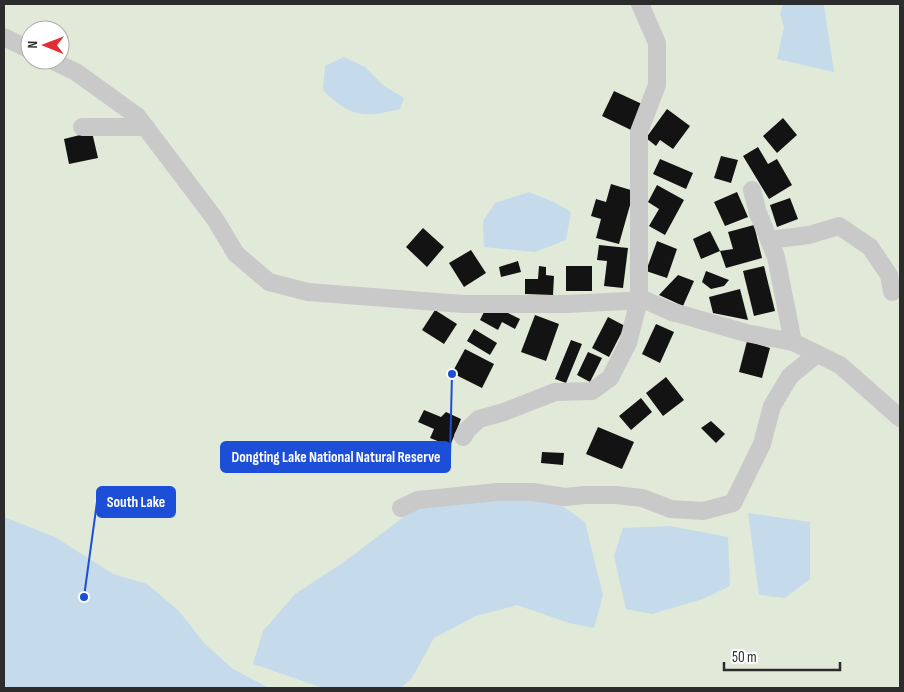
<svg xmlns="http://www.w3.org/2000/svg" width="904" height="692" font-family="'Sofia Sans Condensed',sans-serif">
<rect width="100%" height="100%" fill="#fff"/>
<path fill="#e1ead9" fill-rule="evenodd" d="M4,4H900V688H4ZM30,30H60V60H30Z"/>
<g fill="#c5daea">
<path d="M783,4H822L824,5L834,72L777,59L784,27L780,14Z"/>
<path d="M344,57L365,67L383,85L404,98L400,109C363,118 351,118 323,90L325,66Z"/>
<path d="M529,192L554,202L571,212L566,240L535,252L484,247L483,221L495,203Z"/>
<path d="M548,496L585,522L603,595L594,628L569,623L517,605L476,616L434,638L412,678L401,688H323L253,664L263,631L295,594L344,562L417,507Z"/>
<path d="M748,513L810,522V579L785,598L759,595Z"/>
<path d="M4,517L55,537L113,574L147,584L179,611L204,643L233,669L269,688H4Z"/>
<path d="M670,526L728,537L730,586L703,599L652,614L626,609L614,556L623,528Z"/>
</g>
<g fill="#131313">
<path d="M614,91L642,104L631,130L602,116Z"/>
<path d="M667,109L690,126L673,149L660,140L656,146L646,138Z"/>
<path d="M783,118L797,135L777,153L763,136Z"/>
<path d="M92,132L98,158L69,164L64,139Z"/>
<path d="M758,147L768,164L777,159L792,185L769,199L743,156Z"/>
<path d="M721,156L738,160L731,183L714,178Z"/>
<path d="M660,159L693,173L686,189L653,174Z"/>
<path d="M611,184L634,191L619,244L596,238L601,219L591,216L596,199L606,202Z"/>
<path d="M657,185L684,200L665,235L649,226L659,209L648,202Z"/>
<path d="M737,192L748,217L725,226L714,202Z"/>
<path d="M790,198L798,219L777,227L770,205Z"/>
<path d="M754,225L762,258L726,268L720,251L733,249L728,232Z"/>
<path d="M423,228L444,247L427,267L406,247Z"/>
<path d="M710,231L720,251L701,259L693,239Z"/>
<path d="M657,241L677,249L667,278L646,271Z"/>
<path d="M599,245L628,248L623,288L604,286L607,261L597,260Z"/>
<path d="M471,250L486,273L464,287L449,263Z"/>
<path d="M518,261L521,272L501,277L499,267Z"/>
<path d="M539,266L546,267V275L554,276L553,295L525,294V279H538Z"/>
<rect x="566" y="266" width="26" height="25"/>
<path d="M764,266L775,311L754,316L743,271Z"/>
<path d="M706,271L729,280L724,286L711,289L702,282Z"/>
<path d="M678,275L694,281L683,306L659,295Z"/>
<path d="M740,289L748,320L713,313L709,297Z"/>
<path d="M435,310L457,324L444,344L422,330Z"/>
<path d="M484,312H506L520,319L515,329L502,322L498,330L480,320Z"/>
<path d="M535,315L559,324L546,361L521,352Z"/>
<path d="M608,317L625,326L609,357L592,348Z"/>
<path d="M656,324L674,332L660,363L642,354Z"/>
<path d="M474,329L497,343L490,355L467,341Z"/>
<path d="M571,340L582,344L566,383L555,379Z"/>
<path d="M747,341L770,348L762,378L739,372Z"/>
<path d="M465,349L494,364L482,388L452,373Z"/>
<path d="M588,352L602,358L590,382L577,375Z"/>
<path d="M666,377L684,400L663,416L646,393Z"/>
<path d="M641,398L652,412L631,430L619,416Z"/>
<path d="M424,410L441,417L446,412L461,419L450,446L430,438L434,429L418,422Z"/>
<path d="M711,421L725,434L716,443L701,428Z"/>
<path d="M598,427L634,442L622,469L586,454Z"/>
<path d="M542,452L564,453L563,465L541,463Z"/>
</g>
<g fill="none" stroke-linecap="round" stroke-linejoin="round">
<g stroke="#c9c9c9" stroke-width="18">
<path d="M4,37L30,50"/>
<path d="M51,60L76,72L137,116L215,219L236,254L269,282L308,292L463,304H567L645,300L674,313L673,312L746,333L793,342L840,365L900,418"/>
<path d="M82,127H146"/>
<path d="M752,190L758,213L776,257L793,342"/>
<path d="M769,240L809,235L839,226L870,247L889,275L892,292"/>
<path d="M463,437L467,430L479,419L504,412L555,392L592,391L610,378L628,343L639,300V132L657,85V43L640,4"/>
<path d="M401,508L418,500L497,492H533L565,497L585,495H616L642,498L671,509L703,511L733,503L762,444L772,406L790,376L817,354"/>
</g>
</g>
<path fill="none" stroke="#1d4ed8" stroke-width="2" d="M452 374L450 457M84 597L97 502"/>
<g fill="#1d4ed8" stroke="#fff" stroke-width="2">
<circle cx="452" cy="374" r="5"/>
<circle cx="84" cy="597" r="5"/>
</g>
<g fill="#1d4ed8" stroke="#1d4ed8" stroke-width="2">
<rect x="221" y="442" width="229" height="30" rx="5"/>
<rect x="97" y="487" width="78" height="30" rx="5"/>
</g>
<g font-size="15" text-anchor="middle" font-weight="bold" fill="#fff">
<text x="336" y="462">Dongting Lake National Natural Reserve</text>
<text x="136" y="507">South Lake</text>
</g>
<rect width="904" height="692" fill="none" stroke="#2c2c2c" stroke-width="10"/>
<g transform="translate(45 45) rotate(271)"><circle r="24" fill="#ffffff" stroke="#ababab"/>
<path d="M0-4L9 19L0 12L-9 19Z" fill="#e32d35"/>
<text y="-8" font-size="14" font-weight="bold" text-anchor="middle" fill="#2c2c2c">N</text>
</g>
<path d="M724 662v8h116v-8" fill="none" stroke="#2c2c2c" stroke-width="2.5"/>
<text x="732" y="662" font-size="15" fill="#2c2c2c" stroke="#ffffff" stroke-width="4" paint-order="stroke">50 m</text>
</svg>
